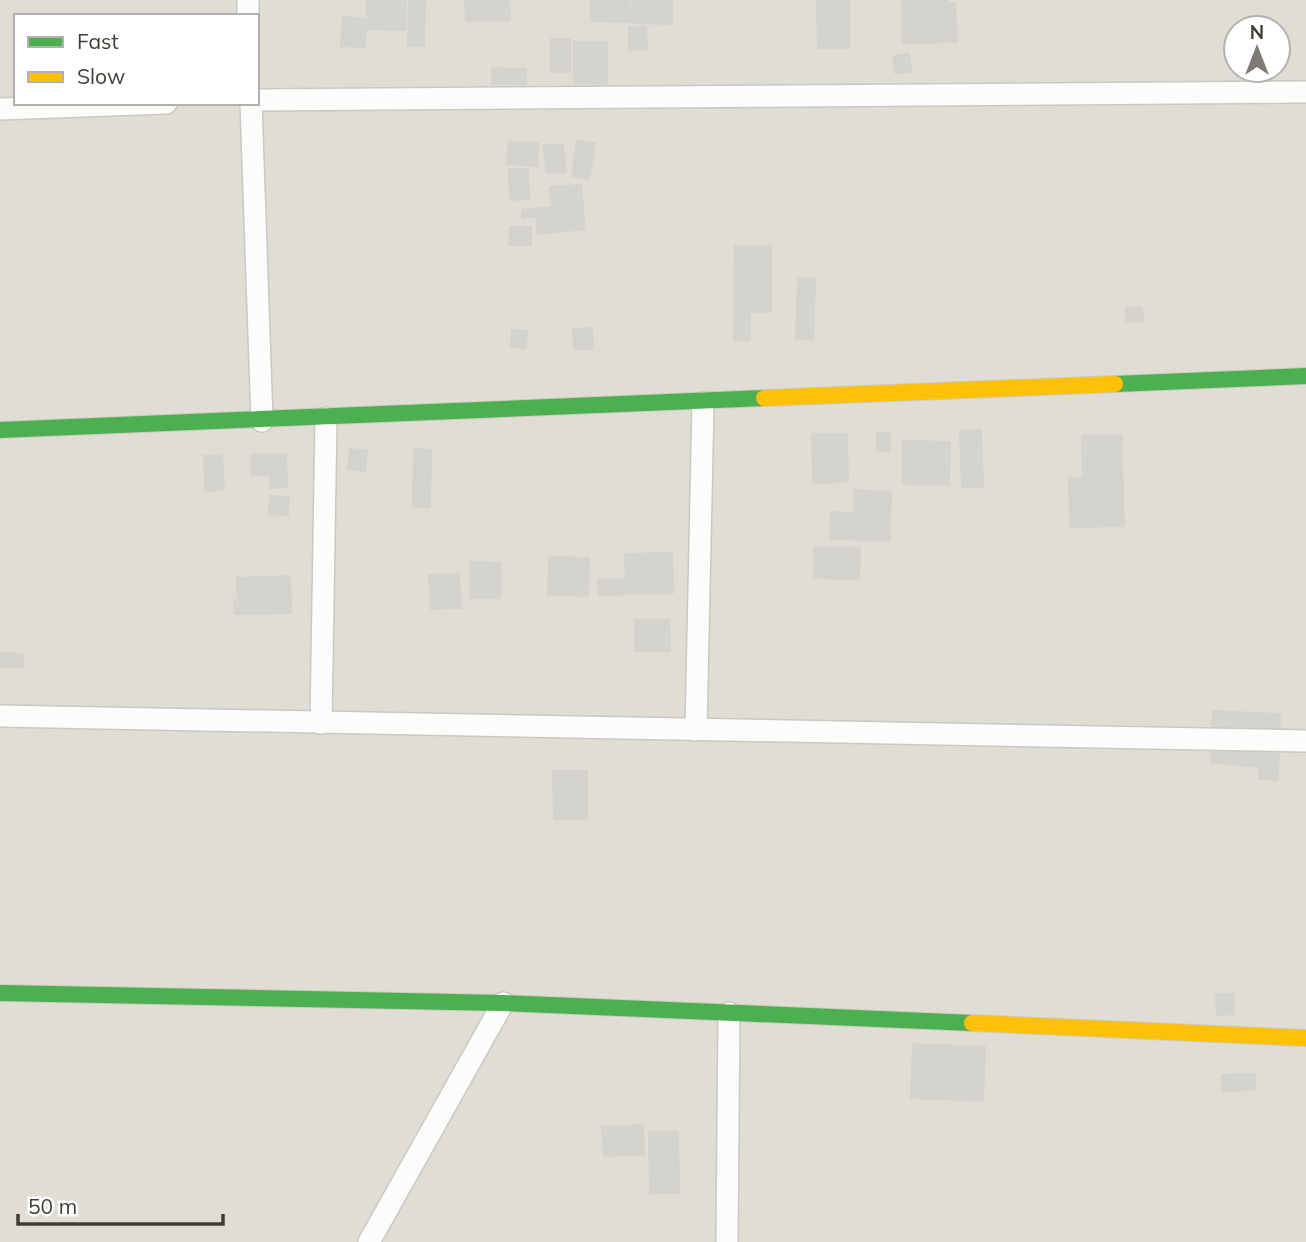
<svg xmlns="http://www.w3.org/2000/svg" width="1306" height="1242" font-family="Mulish,sans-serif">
<rect width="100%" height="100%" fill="#ecece7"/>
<path fill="#e0ded4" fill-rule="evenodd" d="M0,0H1306V1242H0ZM16,16H257V103H16ZM1236,28H1278V70H1236Z"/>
<g fill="#d4d3ce" stroke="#d4d3cd" stroke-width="2">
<path d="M367,0H406L405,30L367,29Z"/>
<path d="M409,0H425L424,46H408Z"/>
<path d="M465,0H509L510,20L466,21Z"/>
<path d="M591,0H629V22L591,21Z"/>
<path d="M632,0H672V24L631,23Z"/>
<path d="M817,0H849V48H818Z"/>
<path d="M902,0H948V3H955L957,42L903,43Z"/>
<path d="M343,17L366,19L365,47L341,46Z"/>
<path d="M629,27H646L647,49L629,50Z"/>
<rect x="551" y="39" width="19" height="33"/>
<path d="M574,42H607V84L574,83Z"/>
<path d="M909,54L911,72L895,73L893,56Z"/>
<path d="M492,68L526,69V84H492Z"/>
<path d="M577,141L595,143L589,179L572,176Z"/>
<path d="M509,142L538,143L537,166L507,164Z"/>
<path d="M563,144L566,172L547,173L543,146Z"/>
<path d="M509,169H528L529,199L510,200Z"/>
<path d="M581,185L585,229L538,234L536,216L522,218V210L552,207L550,187Z"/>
<path d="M510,227H531V245H509Z"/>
<path d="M735,246H771V312H750V340H734Z"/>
<path d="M798,278H815L813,340L796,339Z"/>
<path d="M1126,308H1142L1143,322H1126Z"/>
<path d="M592,328L593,349H574L573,329Z"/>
<path d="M512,330L527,331L526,348L511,347Z"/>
<path d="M981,430L983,487H962L960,431Z"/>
<path d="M890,433V451H877V434Z"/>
<path d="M812,434H847L848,482L813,483Z"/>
<path d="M1121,435L1124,526L1070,527L1069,478H1083L1082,436Z"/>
<path d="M903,441L950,442L949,485L903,484Z"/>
<path d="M350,449L367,451L365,471L348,469Z"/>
<path d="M414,449L431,450L430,507H413Z"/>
<path d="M286,454L287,487L270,488V475H252L251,455Z"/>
<path d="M222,455L224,490L205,491L204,456Z"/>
<path d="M855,490L891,492L889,541L853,540Z"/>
<path d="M270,496L289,497L288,515L269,514Z"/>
<path d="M831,512L853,513L852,539H830Z"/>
<path d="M815,547L860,548L859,579L814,578Z"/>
<path d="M672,553L673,593L599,595L598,580L626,579L625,554Z"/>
<path d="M549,557L589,558L588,596L548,595Z"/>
<path d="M471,562L501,563L500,598H470Z"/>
<path d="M459,574L461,608L431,609L429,575Z"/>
<path d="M290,576L291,613L235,614L234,600H238L237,578Z"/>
<path d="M635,620H669L670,651H635Z"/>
<path d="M0,653L23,654V667H0Z"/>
<path d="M1213,711L1280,714L1278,780L1259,779V767L1211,762Z"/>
<path d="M553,771H587V819H554Z"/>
<path d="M1216,994H1234V1014L1217,1015Z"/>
<path d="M913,1044L985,1047L983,1101L911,1098Z"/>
<path d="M1255,1074V1090L1222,1091V1075Z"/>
<path d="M643,1125L644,1155L604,1156L602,1127Z"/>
<path d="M649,1132H678L679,1193H650Z"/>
</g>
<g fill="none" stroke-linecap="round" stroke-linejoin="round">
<g stroke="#c9c8c3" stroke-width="24">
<g id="street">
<path d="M248,0V16"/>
<path d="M257,100L1306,92"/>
<path d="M251,103L262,421"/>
<path d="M0,109L166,103"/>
<path d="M0,716L1306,741"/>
<path d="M321,723L326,418"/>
<path d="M696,730L703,403"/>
<path d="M369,1242L503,1003"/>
<path d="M727,1242L729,1013"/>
</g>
</g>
<g stroke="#cccac0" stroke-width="18">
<g id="fast">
<path d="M1115,384L1306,376"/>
<path d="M0,430L764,398"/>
<path d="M0,993L503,1003L972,1023"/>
</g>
</g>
<g stroke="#cccac0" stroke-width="18">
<g id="slow">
<path d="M764,398L1115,384"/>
<path d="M972,1023L1306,1038"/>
</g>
</g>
<use href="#street" stroke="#fcfcfb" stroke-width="21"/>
<use href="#fast" stroke="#4caf50" stroke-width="16"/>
<use href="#slow" stroke="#ffc107" stroke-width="16"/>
</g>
<rect x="14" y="14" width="245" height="91" fill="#ffffff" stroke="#b3b1ae" stroke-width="2"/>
<rect x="28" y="37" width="35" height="10" fill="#4caf50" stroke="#b3b1ae" stroke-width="2"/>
<text x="77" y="49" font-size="21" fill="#413d34">Fast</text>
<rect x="28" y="72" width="35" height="10" fill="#ffc107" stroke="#b3b1ae" stroke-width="2"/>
<text x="77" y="84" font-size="21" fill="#413d34">Slow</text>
<g transform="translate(1257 49)"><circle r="33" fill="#ffffff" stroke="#b3b1ae" stroke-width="2"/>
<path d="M0-5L12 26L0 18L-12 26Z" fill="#7d7a73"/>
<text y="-10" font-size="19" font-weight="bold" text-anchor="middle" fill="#413d34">N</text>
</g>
<path d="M18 1214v10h205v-10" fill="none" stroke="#413d34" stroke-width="3.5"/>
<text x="28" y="1214" font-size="21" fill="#413d34" stroke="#ffffff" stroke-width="5" paint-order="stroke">50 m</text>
</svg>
